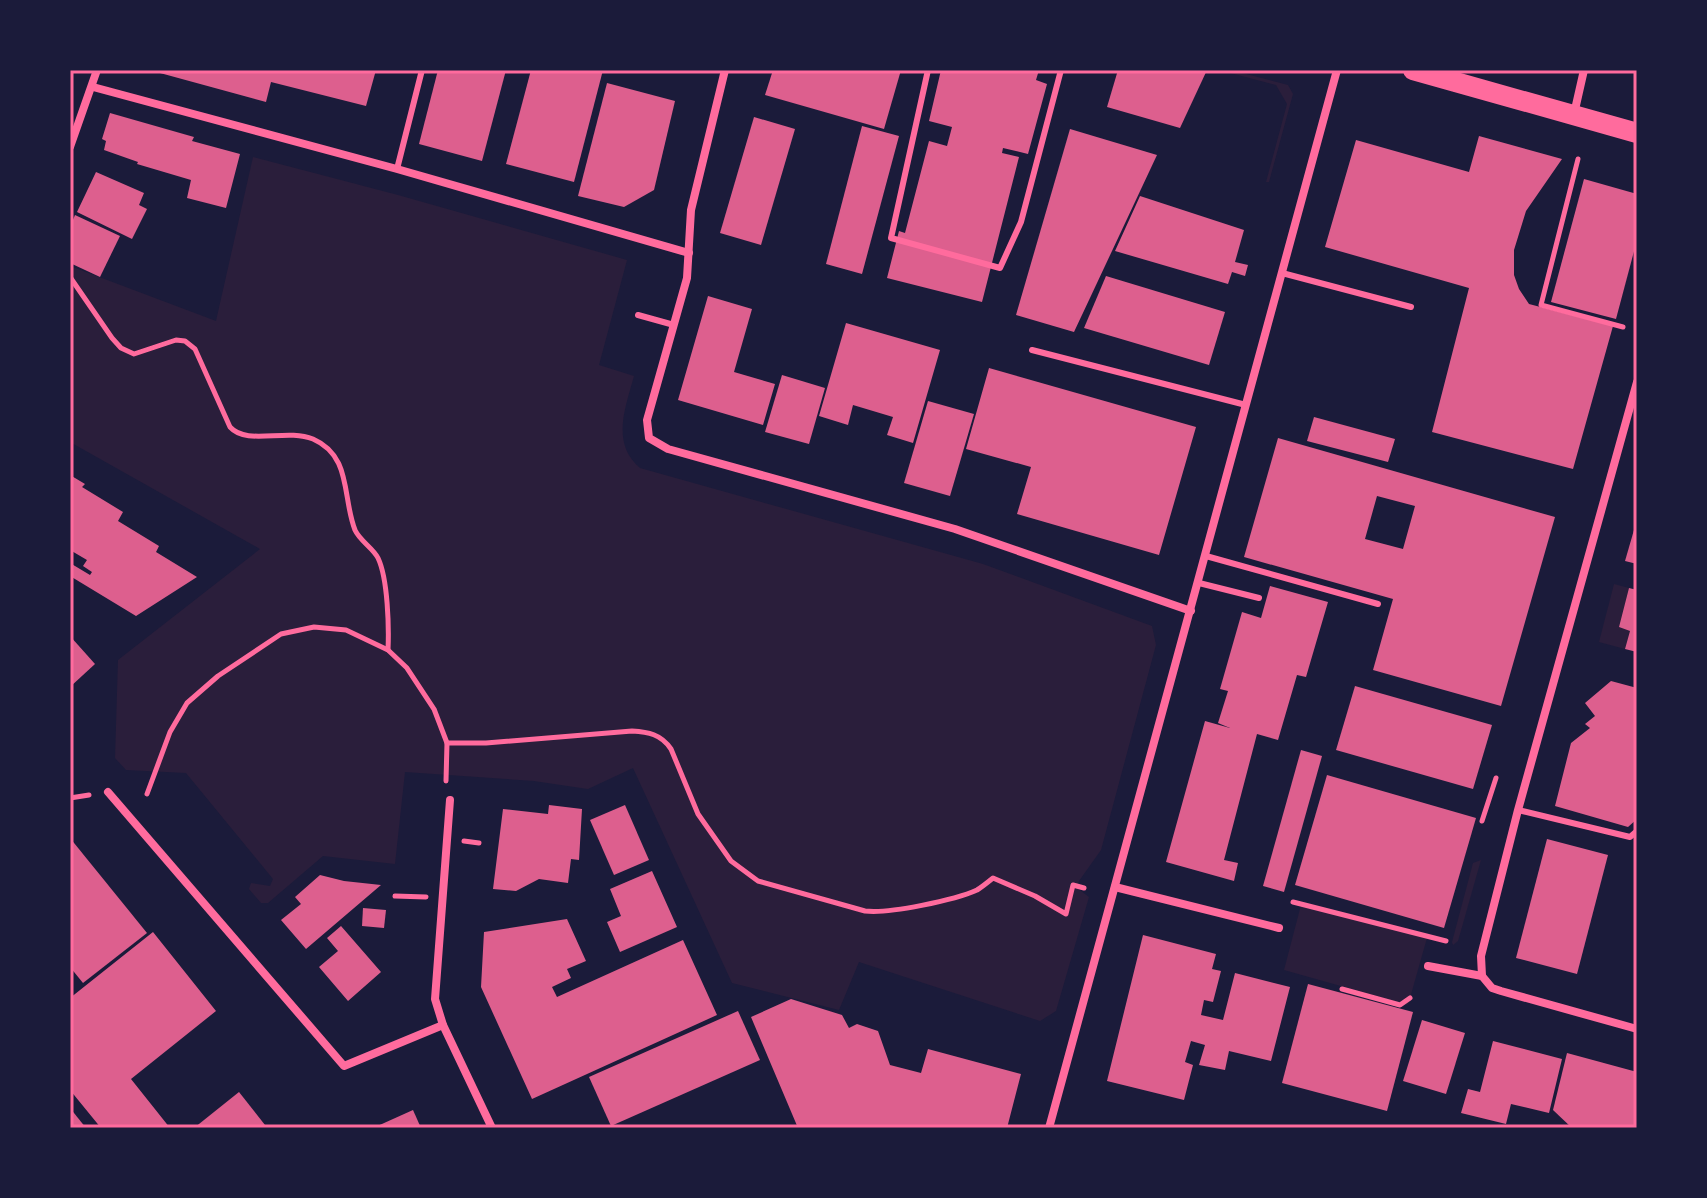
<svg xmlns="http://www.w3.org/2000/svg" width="1707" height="1198" font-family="Quicksand,sans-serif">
<rect width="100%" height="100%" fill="#1b1b3a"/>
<g fill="#2a1e3b">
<path d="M1219,70H1231L1288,85L1293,94L1269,182H1266L1287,104L1276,85Z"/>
<path d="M253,157L398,195L627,260L599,365L634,376C625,409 611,443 640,468L983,564L1152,626L1156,645L1101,850L1079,881L1077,888L1089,897L1056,1011L1040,1021L859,962L839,1010L732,983L633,768L588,789L534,781L405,772L395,864L323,856L268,903H261L249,889L251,883L270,886L273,879L186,773L126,770L115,758L118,660L260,549L70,442V266L216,321Z"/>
<path d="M1614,584L1629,588L1619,627L1630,631L1625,649L1599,642Z"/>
<path d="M1481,860L1458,941L1453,945L1452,942L1473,863Z"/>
<path d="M1301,905L1427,938L1408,1005L1284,970Z"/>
</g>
<g fill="#dd5f8e" fill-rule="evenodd">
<path d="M149,70H376L366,106L271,82L266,102Z"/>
<path d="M438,70H506L482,161L419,144Z"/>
<path d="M531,70H603L574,182L506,164Z"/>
<path d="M773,70H901L884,129L765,95Z"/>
<path d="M941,70H1039L1036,80L1047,84L1028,154L1003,148L1002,153L1019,157L982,302L887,278L899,231L905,233L929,141L947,146L952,127L929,121Z"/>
<path d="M1118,70H1207L1180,128L1107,107Z"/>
<path d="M607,83L675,101L654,190L624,207L578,196Z"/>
<path d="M110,113L194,137L192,141L240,154L226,208L187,198L191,180L137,164L138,162L104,150L106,141L102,139Z"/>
<path d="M754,117L795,129L761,245L720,233Z"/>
<path d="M862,126L899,136L862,274L826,264Z"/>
<path d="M1070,129L1157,155L1074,332L1016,315Z"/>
<path d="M1479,136L1562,159L1526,211L1514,250V275L1519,289L1529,304L1613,326L1573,469L1432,432L1469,288L1325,247L1356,140L1469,172Z"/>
<path d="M96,172L144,193L139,205L147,209L132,239L77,212Z"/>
<path d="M1584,179L1637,194V240L1616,319L1551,302Z"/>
<path d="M1140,196L1244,230L1235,262L1248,265L1245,276L1232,272L1228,284L1115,251Z"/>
<path d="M75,215L120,236L100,277L70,263V227Z"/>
<path d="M1106,276L1225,312L1209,365L1084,328Z"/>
<path d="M708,296L752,309L734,372L775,384L763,425L678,400Z"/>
<path d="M846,323L940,350L913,443L887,435L893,417L853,405L848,425L819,416Z"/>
<path d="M989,368L1196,427L1159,555L1017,514L1031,467L966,449Z"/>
<path d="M782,375L825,388L809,444L765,432Z"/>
<path d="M928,401L974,414L950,496L904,483Z"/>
<path d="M1314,417L1395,439L1388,462L1307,441Z"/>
<path d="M1278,438L1555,517L1501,706L1373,670L1393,599L1244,557ZM1377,496L1415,506L1403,549L1365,539Z"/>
<path d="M70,475L85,484L82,487L123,512L118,521L159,546L156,552L197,577L136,616L70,576V563L90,575L92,572L83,566L87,560L70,550Z"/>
<path d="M1636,523H1637V564L1625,561Z"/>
<path d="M1270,586L1328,602L1306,677L1297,675L1278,740L1257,734L1224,860L1238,863L1234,881L1166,862L1205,721L1230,728L1218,723L1228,691L1220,689L1242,612L1261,618Z"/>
<path d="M1629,588L1637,590V652L1625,649L1630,631L1619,627Z"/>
<path d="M70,636L95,664L70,687Z"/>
<path d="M1611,681L1637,688V819L1628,827L1555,806L1571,743L1590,728L1585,724L1595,716L1585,703Z"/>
<path d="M1355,686L1492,725L1473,789L1336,750Z"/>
<path d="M1301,750L1322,756L1284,892L1263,886Z"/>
<path d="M1327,775L1476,818L1444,928L1295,885Z"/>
<path d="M549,805L582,809L579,860L571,859L568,883L539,879L516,891L493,889L503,809L548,814Z"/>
<path d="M625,805L649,860L614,875L590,820Z"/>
<path d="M70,838L147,933L83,983L70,967Z"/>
<path d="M1547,839L1608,855L1577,974L1516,958Z"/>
<path d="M652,871L677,927L620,952L607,922L621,916L610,889Z"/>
<path d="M320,875L344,881L381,885L306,949L281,920L301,904L295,897Z"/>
<path d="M363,908L386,910L384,928L362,926Z"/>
<path d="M567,919L586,961L567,969L571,978L552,987L557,997L683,940L717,1015L532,1099L481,987L484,932Z"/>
<path d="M341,926L381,972L348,1001L319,967L338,951L327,938Z"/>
<path d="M153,932L216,1011L131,1079L170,1128H101L70,1090V998Z"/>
<path d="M1143,935L1216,954L1212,969L1221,971L1213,1002L1204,1000L1201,1015L1223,1020L1235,973L1290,987L1271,1061L1229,1051L1225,1070L1199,1065L1205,1045L1191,1041L1185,1062L1193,1065L1184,1100L1107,1081Z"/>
<path d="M1308,984L1413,1012L1387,1111L1282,1083Z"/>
<path d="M791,999L842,1015L849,1028L857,1024L878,1031L890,1065L921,1073L928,1049L1021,1074L1007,1128H798L751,1017Z"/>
<path d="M738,1011L760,1060L611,1126L589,1077Z"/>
<path d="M1422,1020L1465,1033L1446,1094L1403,1081Z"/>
<path d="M1493,1041L1562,1059L1549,1113L1511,1104L1506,1124L1461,1113L1468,1089L1480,1092Z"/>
<path d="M1567,1053L1637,1072V1128H1572L1553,1110Z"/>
<path d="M239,1092L265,1125L261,1128H194Z"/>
<path d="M70,1108L86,1128H70Z"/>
<path d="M413,1110L421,1128H373Z"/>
</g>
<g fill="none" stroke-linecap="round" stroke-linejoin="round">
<g stroke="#ff6b9d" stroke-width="5">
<path d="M1578,159L1541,305L1623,327"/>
<path d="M70,277L112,338L121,348L134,354L176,340L185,341L195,349L230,427C247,446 286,428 313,439C352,456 342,497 355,530C360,541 373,548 378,558C388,579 389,628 388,650"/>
<path d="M447,743H486L632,731C648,732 661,734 671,749L698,814L731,861L758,881L865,911C889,914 955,900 977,890C982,887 988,882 993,878L1035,896L1066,914L1073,885L1084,888"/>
<path d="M147,794L170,732L187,703L218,676L281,634L314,627L346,630L388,650L407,668L434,709L447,743L446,781"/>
<path d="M70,798L89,795"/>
<path d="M1482,821L1496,778"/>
<path d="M464,841L479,843"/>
<path d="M395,896L426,897"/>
<path d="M1293,902L1446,941"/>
<path d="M1342,989L1400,1005L1410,998"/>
</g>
<g stroke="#ff6b9d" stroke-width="6">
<path d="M928,70L891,238L1000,268L1021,222L1061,70"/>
<path d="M397,169L422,70"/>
<path d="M1282,273L1411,307"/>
<path d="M638,315L674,325"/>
<path d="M1032,350L1246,405"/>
<path d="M1206,556L1378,604"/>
<path d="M1199,583L1259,598"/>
<path d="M1518,810L1630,837L1637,831"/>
</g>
<g stroke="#ff6b9d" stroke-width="8">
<path d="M725,70L691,210L687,278L647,420L649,438L668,449L955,529L1191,611"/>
<path d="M93,87L397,169L689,253"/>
<path d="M1574,114L1584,70"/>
<path d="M70,147L97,70"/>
<path d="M108,792L344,1066L443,1025"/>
<path d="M450,800L435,999L443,1025L492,1128"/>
<path d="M1115,887L1279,928"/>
<path d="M1428,966L1482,976L1492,988L1501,991L1637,1029"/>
<path d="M1482,976L1481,956L1518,810L1637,382"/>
<path d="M1049,1128L1337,70"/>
</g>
<path stroke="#ff6b9d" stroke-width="20" d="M1413,70L1637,133"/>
</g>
<rect width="1707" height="1198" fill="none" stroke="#1b1b3a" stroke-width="144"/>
<rect x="72" y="72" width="1563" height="1054" fill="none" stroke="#ff6b9d" stroke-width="3"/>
</svg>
